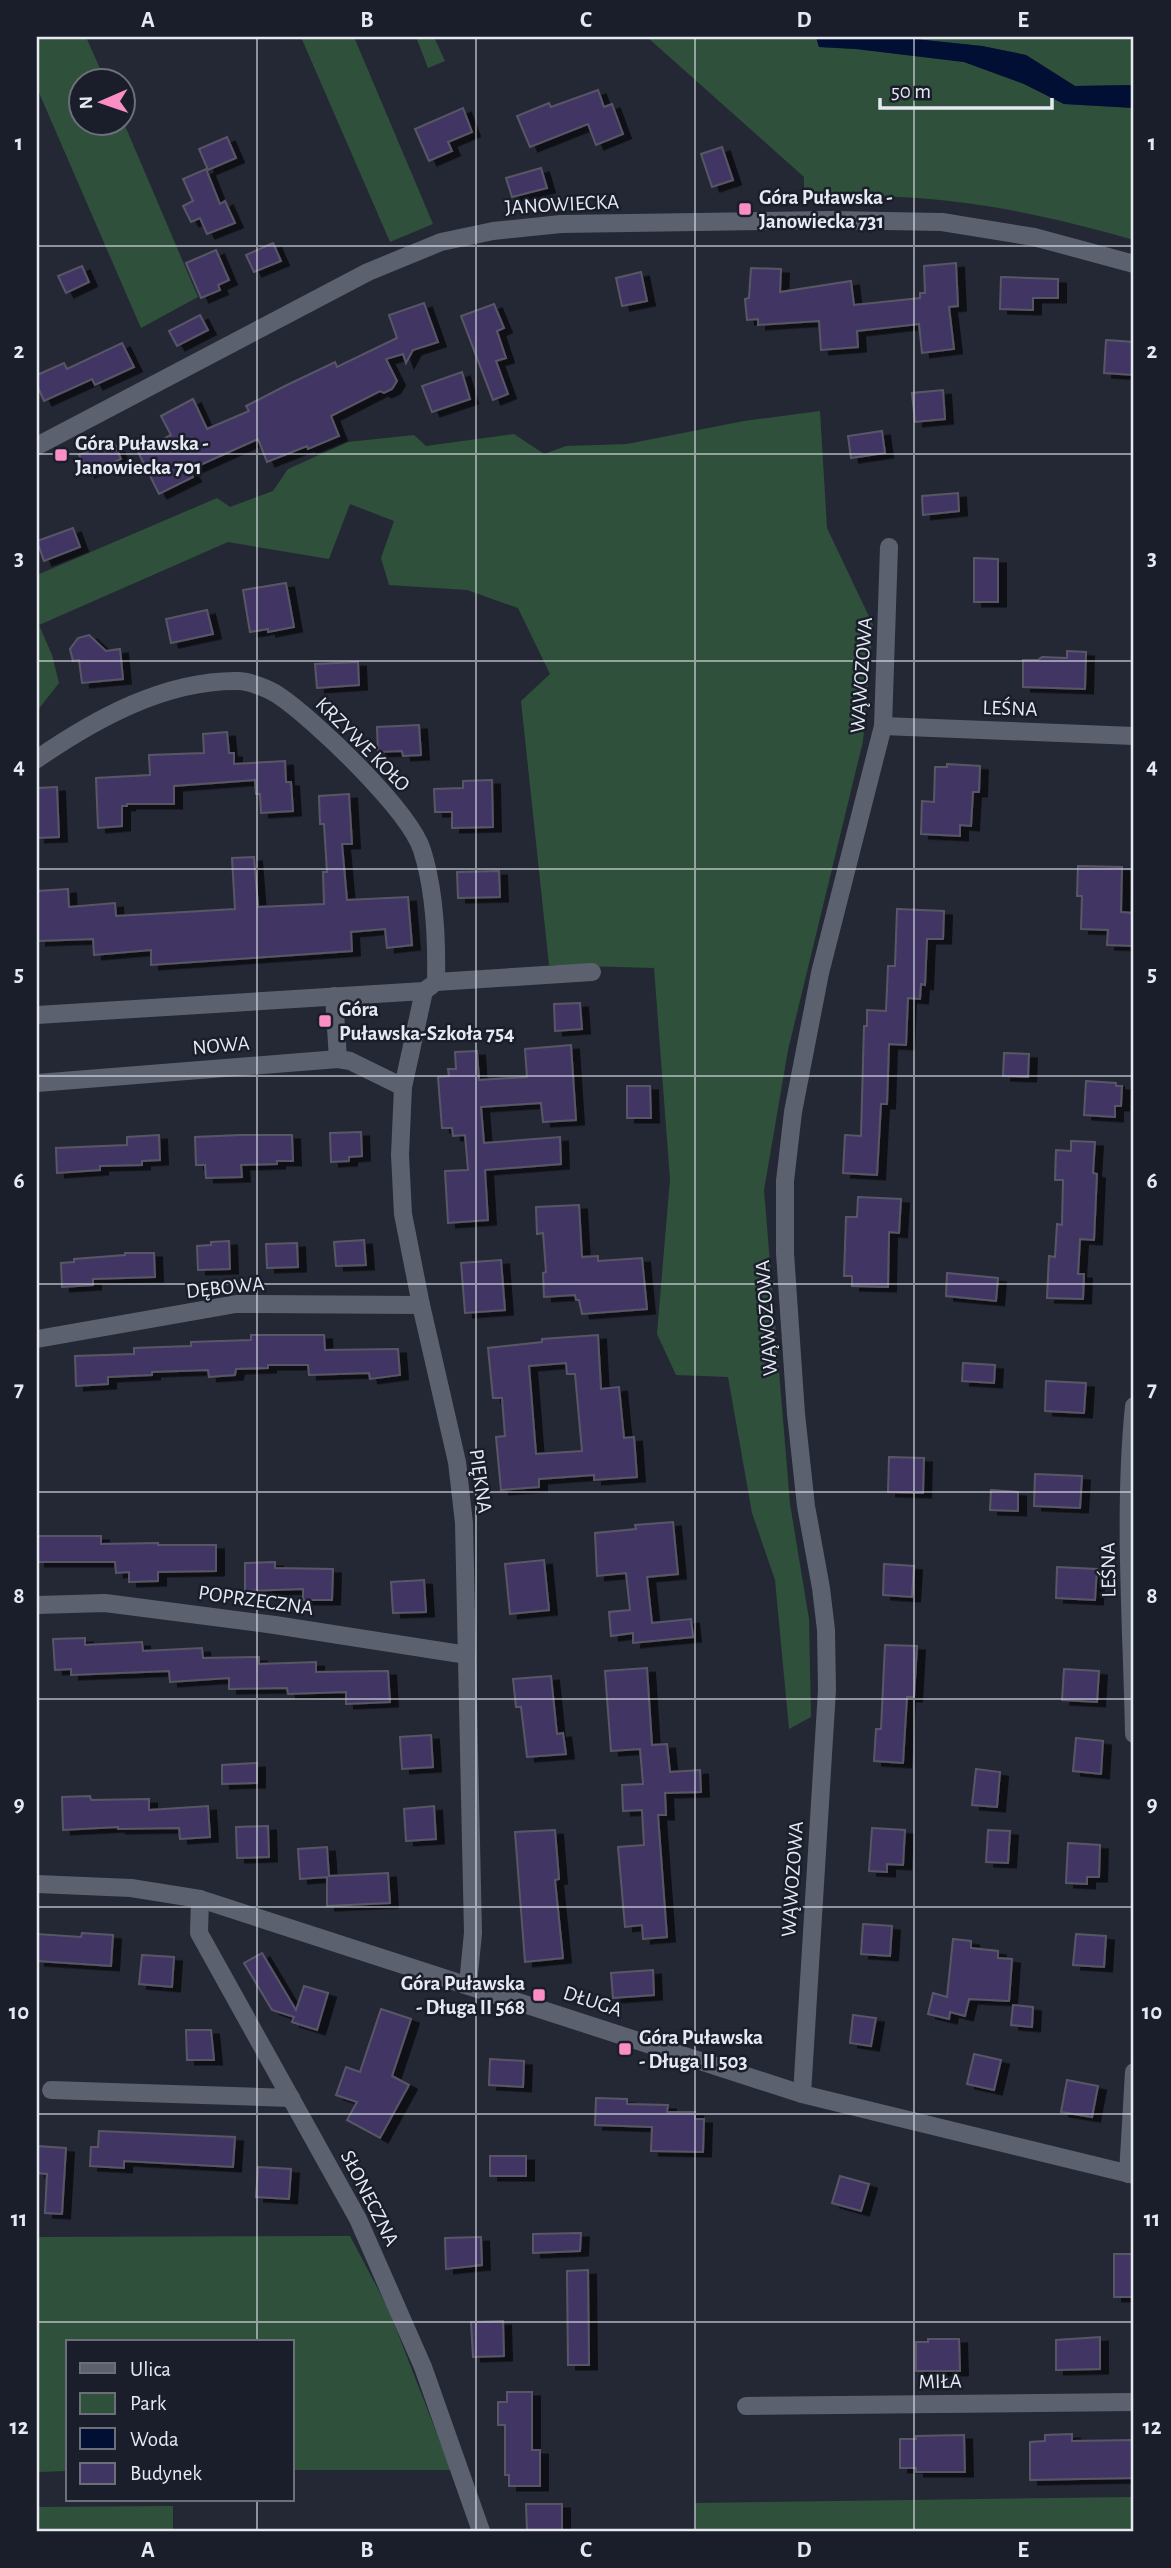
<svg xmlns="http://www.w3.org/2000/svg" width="1171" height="2568" font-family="'Alegreya Sans',sans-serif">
<defs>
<filter id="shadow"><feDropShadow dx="8" dy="4.5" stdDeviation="0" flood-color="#0009"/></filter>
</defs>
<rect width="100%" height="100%" fill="#242834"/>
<g fill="#2f513b">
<path d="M37,37H86L105,80H80V122L123,121L198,297L141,328L37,88Z"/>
<path d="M301,37H354L433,224L390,242Z"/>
<path d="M416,37H434L445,61L428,68Z"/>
<path d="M647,37H816L819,47L856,49L964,62L1024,84L1064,104L1134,108V240C1065,220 990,203 918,198C880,195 842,198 804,198V177Z"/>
<path d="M896,37H1134V85L1075,86L1026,55L982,46Z"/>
<path d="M820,411L827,528L873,625L863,741L788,1050L764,1190L790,1504L809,1619L811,1717L789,1729L775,1580L752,1513L728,1377L676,1375L657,1334L670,1179L654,968L549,965L521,701L550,674L518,608L467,590L389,585L381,558L394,521L350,504L329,559L228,542L39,625L52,655L59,683L37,711V575L217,498L230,507L273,491L288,469L348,442L414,435L426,446L514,434L544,454L566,446L627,444L744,421Z"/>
<path d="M350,2236L388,2308L451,2470H292V2342H68V2471L37,2472V2237Z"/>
<path d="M1134,2497V2531H696L695,2503Z"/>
<path d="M173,2506V2531H37V2507Z"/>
</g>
<path fill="#020f35" d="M816,37H896L982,46L1026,55L1075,86L1134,85V108L1064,104L1024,84L964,62L856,49L819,47Z"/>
<g fill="#3f3664" stroke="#595766" stroke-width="2" fill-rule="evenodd" filter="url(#shadow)">
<path d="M598,90L604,107L612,104L623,134L596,145L588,124L530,147L517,116L549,103L551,107Z"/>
<path d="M463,108L472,132L448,142L452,151L429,161L415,129Z"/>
<path d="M227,137L236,158L208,170L199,149Z"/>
<path d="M722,147L733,180L712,187L701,154Z"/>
<path d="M541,168L547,188L512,197L506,178Z"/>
<path d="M206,169L220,204L225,201L235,223L207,234L200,218L191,222L183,206L193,201L183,179Z"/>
<path d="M273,243L281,261L254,272L246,255Z"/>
<path d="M216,250L229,280L218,285L220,290L201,298L186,263Z"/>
<path d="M956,263L958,306L949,307L954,349L922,353L919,324L857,331L858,347L821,350L819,321L758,325V319L747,320L745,299L749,298L751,268L781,269L780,292L851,281L854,305L920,298V293H925L924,266Z"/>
<path d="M82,266L89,282L66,293L58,276Z"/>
<path d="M641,272L647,301L622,306L616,278Z"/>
<path d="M1001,277L1058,279V298H1033V310L1000,309Z"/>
<path d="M424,303L438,342L413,350L406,363L403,354L386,359L397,381L392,389L384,393L380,391L331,416L339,436L308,449L307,446L267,462L258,439L189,470L193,477L159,494L138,452L171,435L161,416L193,399L207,429L249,411L246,406L285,386L335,362L337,367L397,338L389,315Z"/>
<path d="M494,304L504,328L497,331L506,358L496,361L508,394L493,400L461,316Z"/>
<path d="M200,315L208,330L177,346L169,331Z"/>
<path d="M1106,340L1134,342V375L1104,373Z"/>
<path d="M122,343L134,367L95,385L92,379L44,401L37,385V375L64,363L67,369Z"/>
<path d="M462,372L470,399L432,412L422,386Z"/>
<path d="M943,390L945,419L915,422L912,393Z"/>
<path d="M882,431L885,453L851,458L848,436Z"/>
<path d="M113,440L121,459L87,473L79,455Z"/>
<path d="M958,493L959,511L923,515L922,496Z"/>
<path d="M73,528L80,547L44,561L37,541Z"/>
<path d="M974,558L998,559V602H974Z"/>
<path d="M286,583L294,627L268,632V629L250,632L243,590Z"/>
<path d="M207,610L213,634L171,643L166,619Z"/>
<path d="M89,635L106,651L120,649L123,679L82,683L79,660L73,661L70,649L78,638Z"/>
<path d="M1067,651L1086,652L1085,689L1023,687V660H1038L1042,657L1067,658Z"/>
<path d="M358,662L359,685L317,688L315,664Z"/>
<path d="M419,725L421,755L403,756L402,751L378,752L377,727Z"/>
<path d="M227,732L229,753H234V764L285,761L286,782H291L293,811L261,813L260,794H256L255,780L174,786V804H127V806H122V826L98,828L96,778L150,775L149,755L204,753L203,734Z"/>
<path d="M947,764L980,766L979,792H973L971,826L960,825V836L921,834L922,801L934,802L935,767H947Z"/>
<path d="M492,780L493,827L452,828V812H435L434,789L463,788V781Z"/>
<path d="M57,787L59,837L37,838V788Z"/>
<path d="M349,794L352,844H342L347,900L408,897L412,945L387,948L385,929L351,932L352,951L151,965V950L94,955L93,939L38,941L37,891L68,889L69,907L115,903L116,916L235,909L232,858L254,857L258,907L324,904L323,872H327L324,824H320L319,796Z"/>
<path d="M1078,866L1122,867L1121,912L1133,913L1134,946L1107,945L1108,930L1081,929L1082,896H1077Z"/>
<path d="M499,871L500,897L458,898L457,872Z"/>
<path d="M897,909L944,911L943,939H927L925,985L921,984L920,999L908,998L906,1045L889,1044L887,1104H881L877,1175L843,1173L845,1135L861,1136L864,1026H867V1010L886,1011L888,966H895Z"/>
<path d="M580,1003L582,1029L555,1031L554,1004Z"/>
<path d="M571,1045L576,1120L543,1122L541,1103L481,1107L484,1143L560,1137L561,1164L485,1170L488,1220L448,1223L445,1171L468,1170L465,1135L453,1136L452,1128H442L438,1077L449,1076L448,1069H456L455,1052L477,1051L479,1080L527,1077L525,1049Z"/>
<path d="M1004,1053L1029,1054L1028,1077L1003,1076Z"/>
<path d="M1086,1081L1116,1083V1086H1122L1121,1106H1115V1117L1084,1115Z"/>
<path d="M627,1086H650L651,1118H627Z"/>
<path d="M361,1132L362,1156L349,1157V1161L331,1162L330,1133Z"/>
<path d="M159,1135L160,1160L142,1161V1165L100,1166V1170L57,1173L56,1148L127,1145V1137Z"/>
<path d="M240,1135H292L293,1161H277V1164L241,1165L242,1177L206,1178L205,1165H196L195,1137Z"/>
<path d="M1071,1141L1095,1142L1093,1173L1097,1174L1094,1240L1080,1239L1078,1274H1084L1083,1299L1047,1298L1049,1256L1055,1257L1057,1224L1062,1225L1063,1180H1055L1056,1150L1071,1151Z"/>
<path d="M858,1197L901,1199L899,1233L889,1232L888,1287L852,1286V1276H844L846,1217H857Z"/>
<path d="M579,1205L582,1257L598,1256V1261L642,1258L647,1309L582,1314L579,1300H576L575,1295L544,1297L543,1273L546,1272L543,1233L537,1234L536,1207Z"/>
<path d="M364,1240L366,1265L336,1266L334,1242Z"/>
<path d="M229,1241L230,1269L198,1270L197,1246L211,1245V1242Z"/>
<path d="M297,1243L298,1267L267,1268L266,1244Z"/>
<path d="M125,1253H154L155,1277L93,1279V1285L62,1287L61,1263L74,1262V1259L125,1255Z"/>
<path d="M501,1260L505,1310L465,1313L461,1263Z"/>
<path d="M947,1273L998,1278L996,1301L946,1296Z"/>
<path d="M251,1335H324L325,1350L398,1349L400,1375L370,1379L369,1373L309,1375L308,1365H268V1368L236,1369L235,1375L209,1377L208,1370L152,1372V1375L108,1377V1384L76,1386L75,1356L134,1354V1348L191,1346V1342L251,1340Z"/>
<path d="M598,1335L601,1389L619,1387L624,1438L634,1437L637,1477L594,1480V1475L539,1479V1487L501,1490L496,1437L505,1436L502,1398H493L488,1348L542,1342V1339ZM566,1363L567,1374H575L582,1451L536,1454L529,1366Z"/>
<path d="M963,1363L995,1365L994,1383L962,1381Z"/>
<path d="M1046,1381L1086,1383L1084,1413L1045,1411Z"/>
<path d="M889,1457L924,1458L923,1493L888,1492Z"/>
<path d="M1035,1474L1082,1476L1080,1508L1034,1506Z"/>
<path d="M991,1490L1018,1492V1511L990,1510Z"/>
<path d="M673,1522L678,1574L647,1577L652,1623L691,1619L693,1637L633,1643V1633L611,1636L609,1612L630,1610L626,1573L597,1576L595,1533L636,1529L635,1525Z"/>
<path d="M37,1536H101V1544L158,1543V1545H216V1571L158,1572V1581L129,1582V1572L116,1573L115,1562H37Z"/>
<path d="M544,1560L549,1610L510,1614L505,1564Z"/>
<path d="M275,1562V1568L333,1569L332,1600H303V1589L245,1591V1563Z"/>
<path d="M884,1564L914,1566L912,1597L883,1595Z"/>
<path d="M1057,1567L1097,1569L1095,1600L1056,1598Z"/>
<path d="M424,1580L426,1612L393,1613L391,1582Z"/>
<path d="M85,1638V1645L142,1642L143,1651L202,1648L203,1658L259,1657V1664L316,1662V1672L388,1671L390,1702L346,1704V1692L288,1694L287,1688L229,1689V1678L170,1682L169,1671L71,1675V1669L55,1670L53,1639Z"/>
<path d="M885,1645L917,1646L914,1697H907L903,1763L874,1761L876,1729H881Z"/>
<path d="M647,1668L652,1745L667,1744L670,1772L700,1770L701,1792L665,1793L666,1815H658L667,1937L643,1939L642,1925L625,1927L618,1847L644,1845L642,1810L623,1811L622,1785L643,1784L640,1749L611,1751L605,1671Z"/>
<path d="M1064,1669L1099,1671L1097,1702L1062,1700Z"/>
<path d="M551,1676L557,1734L563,1733L566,1754L527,1757L521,1707H516L513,1679Z"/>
<path d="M431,1735L433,1767L402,1769L400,1737Z"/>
<path d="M1076,1738L1103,1741L1101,1774L1073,1771Z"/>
<path d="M257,1763V1783L222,1784V1765Z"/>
<path d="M976,1769L1000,1772L997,1807L972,1805Z"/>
<path d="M90,1796L91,1800L149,1799V1810L208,1806L210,1837L180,1839L179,1828L118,1829V1827L63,1830L62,1797Z"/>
<path d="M434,1806L436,1839L406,1841L404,1809Z"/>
<path d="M268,1826L269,1857L237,1858L236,1827Z"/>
<path d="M872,1828L905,1830L903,1865L887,1864V1872L869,1871Z"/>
<path d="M555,1830L559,1879L555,1880L563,1958L525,1962L515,1832Z"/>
<path d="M988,1830L1010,1831L1008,1863L986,1862Z"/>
<path d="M1068,1843L1100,1845L1099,1877H1087V1884L1066,1883Z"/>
<path d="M327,1847L329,1876L388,1873L390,1903L327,1906V1877L300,1879L298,1849Z"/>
<path d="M863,1924L892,1926L890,1956L861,1954Z"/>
<path d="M82,1933L113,1935L111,1966L37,1961V1934L81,1937Z"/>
<path d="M1076,1934L1106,1936L1104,1967L1073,1965Z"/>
<path d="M953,1939L971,1941V1948L998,1951V1958L1012,1959L1009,2001L969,1999L965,2016L950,2012L949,2019L928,2014L933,1993L947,1997Z"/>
<path d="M262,1953L296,2010L304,1986L328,1993L317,2030L292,2022L294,2017L272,2010L244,1963Z"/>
<path d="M142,1955L174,1957L172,1987L139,1984Z"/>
<path d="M653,1970L654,1995L613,1998L611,1973Z"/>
<path d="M1013,2005L1033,2007L1032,2027L1011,2025Z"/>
<path d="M381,2009L411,2019L392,2076L409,2085L380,2138L347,2120L357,2102L336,2095L346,2067L360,2072Z"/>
<path d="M853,2015L876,2018L871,2046L850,2043Z"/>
<path d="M186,2030H211L214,2060H187Z"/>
<path d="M974,2054L1001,2060L994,2090L967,2084Z"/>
<path d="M490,2059L524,2061L523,2087L489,2085Z"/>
<path d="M1067,2080L1098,2086L1092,2117L1061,2112Z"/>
<path d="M596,2098L627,2099V2104L668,2105L667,2112H695V2119H704L703,2152L651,2151L652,2127L595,2125Z"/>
<path d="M99,2131L235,2137L233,2167L124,2161V2168L90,2166L91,2147H98Z"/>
<path d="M37,2146L66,2148L62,2214L45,2213L47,2174L37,2173Z"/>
<rect x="490" y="2156" width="36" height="20"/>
<path d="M258,2167L291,2169L289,2199L256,2197Z"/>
<path d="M840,2176L869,2184L861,2211L832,2203Z"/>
<path d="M581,2233L580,2251L533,2253V2234Z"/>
<path d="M481,2237L482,2265L446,2269L445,2238Z"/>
<rect x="1114" y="2254" width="20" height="43"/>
<path d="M588,2270L589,2365H568L567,2271Z"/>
<path d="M503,2321L504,2356L473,2357L471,2322Z"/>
<path d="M1100,2337V2369L1056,2370V2340Z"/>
<path d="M928,2339H959L960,2371H916V2342H928Z"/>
<path d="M507,2392H532V2450H540V2486H509V2475H505V2425H498V2402H507Z"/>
<path d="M1072,2434V2441L1134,2440V2478L1030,2480V2442L1045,2441V2435Z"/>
<path d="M964,2435L965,2472H916V2468H900V2439H916V2436Z"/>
<path d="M526,2504H562V2531L527,2530Z"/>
</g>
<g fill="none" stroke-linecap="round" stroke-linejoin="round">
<g stroke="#5c6170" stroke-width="18">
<path d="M37,446L368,272L441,242L493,231L561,224L831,220L942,222L1034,237L1134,264"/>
<path d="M883,726L1134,736"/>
<path d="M37,759C95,719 165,680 238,681C249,681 269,689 278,695C314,719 409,810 422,850C435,891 437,939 436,982"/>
<path d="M436,982L592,972"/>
<path d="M424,991L403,1087L400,1155L403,1214L421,1305L457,1462L464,1523L473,1933L468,1984"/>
<path d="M334,996L338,1059"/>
<path d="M37,1015L424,991L431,986"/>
<path d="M37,1083L338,1059L350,1061L403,1087"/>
<path d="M37,1339L236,1304L421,1305"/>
<path d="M1134,1406C1123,1514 1132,1625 1134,1734"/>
<path d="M37,1605L105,1603L275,1625L467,1655"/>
<path d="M37,1884L131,1888L200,1899L802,2094L1134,2175"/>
<path d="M200,1899L199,1933L358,2219L423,2367L481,2531"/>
<path d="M51,2090L291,2098"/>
<path d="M802,2094L827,1690L826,1630L821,1588L806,1506L796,1414L785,1253V1181L793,1112L820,973L883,726L889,547"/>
<path d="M1128,2174L1134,2072"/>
<path d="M746,2406L1134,2402"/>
</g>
</g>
<path fill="none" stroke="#e6e9f2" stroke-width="2" stroke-opacity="0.55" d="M257,37V2342M476,37V2531M695,37V2531M914,37V2531M37,246H1134M37,454H1134M37,661H1134M37,869H1134M37,1076H1134M37,1284H1134M37,1492H1134M37,1699H1134M37,1907H1134M37,2114H1134M37,2322H1134M257,2500V2531"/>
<g fill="#fb8fc5" stroke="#1a1e2a" stroke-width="2.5">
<rect x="738" y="202" width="14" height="14" rx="3.5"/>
<rect x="54" y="448" width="14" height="14" rx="3.5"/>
<rect x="318" y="1014" width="14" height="14" rx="3.5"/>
<rect x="532" y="1988" width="14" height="14" rx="3.5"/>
<rect x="618" y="2042" width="14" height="14" rx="3.5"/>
</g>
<g text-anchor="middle" stroke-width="5" stroke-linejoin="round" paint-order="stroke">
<g font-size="21" font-weight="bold" fill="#e6e9f2" stroke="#1a1e2a" text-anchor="start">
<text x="759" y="204">Góra Puławska -<tspan x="759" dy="24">Janowiecka 731</tspan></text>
<text x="75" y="450">Góra Puławska -<tspan x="75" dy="24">Janowiecka 701</tspan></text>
<text x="339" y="1016">Góra<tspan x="339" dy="24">Puławska-Szkoła 754</tspan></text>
<text x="525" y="1990" text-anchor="end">Góra Puławska<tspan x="525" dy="24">- Długa II 568</tspan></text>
<text x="639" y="2044">Góra Puławska<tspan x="639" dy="24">- Długa II 503</tspan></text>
</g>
<g font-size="21" fill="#e6e9f2" stroke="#1a1e2a">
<text transform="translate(562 204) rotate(-3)" y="7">JANOWIECKA</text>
<text transform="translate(861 675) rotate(-86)" y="7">WĄWOZOWA</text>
<text transform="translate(1010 708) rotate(2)" y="7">LEŚNA</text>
<text transform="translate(363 744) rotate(45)" y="7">KRZYWE KOŁO</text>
<text transform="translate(221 1045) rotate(-5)" y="7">NOWA</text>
<text transform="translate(225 1287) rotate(-6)" y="7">DĘBOWA</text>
<text transform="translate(766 1318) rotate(-94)" y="7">WĄWOZOWA</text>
<text transform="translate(481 1481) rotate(82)" y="7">PIĘKNA</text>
<text transform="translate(1108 1570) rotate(-91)" y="7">LEŚNA</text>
<text transform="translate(256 1600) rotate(8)" y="7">POPRZECZNA</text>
<text transform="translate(792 1879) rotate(-86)" y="7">WĄWOZOWA</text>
<text transform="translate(593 2001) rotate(18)" y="7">DŁUGA</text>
<text transform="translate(370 2198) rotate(63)" y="7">SŁONECZNA</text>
<text transform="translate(940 2381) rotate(-1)" y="7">MIŁA</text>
</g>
</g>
<rect width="1171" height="2568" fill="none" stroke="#1a1e2a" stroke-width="77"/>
<rect x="66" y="2340" width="228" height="161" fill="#1a1e2a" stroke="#6c6f7a" stroke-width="2"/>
<rect x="80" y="2363" width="35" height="10" fill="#5c6170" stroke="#6c6f7a" stroke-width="2"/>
<text x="130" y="2376" font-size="21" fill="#e6e9f2">Ulica</text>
<rect x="80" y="2393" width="35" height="21" fill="#2f513b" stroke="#6c6f7a" stroke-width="2"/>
<text x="130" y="2410" font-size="21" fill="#e6e9f2">Park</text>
<rect x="80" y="2428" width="35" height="21" fill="#020f35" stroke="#6c6f7a" stroke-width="2"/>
<text x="130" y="2446" font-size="21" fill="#e6e9f2">Woda</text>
<rect x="80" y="2463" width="35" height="21" fill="#3f3664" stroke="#6c6f7a" stroke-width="2"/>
<text x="130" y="2480" font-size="21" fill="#e6e9f2">Budynek</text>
<g transform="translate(102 102) rotate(268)"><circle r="33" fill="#1a1e2a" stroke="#6c6f7a" stroke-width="2"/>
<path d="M0-5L12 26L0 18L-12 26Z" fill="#fb8fc5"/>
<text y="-10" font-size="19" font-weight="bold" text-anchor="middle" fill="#e6e9f2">N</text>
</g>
<path d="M880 98v10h172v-10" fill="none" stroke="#e6e9f2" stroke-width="3.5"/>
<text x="891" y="98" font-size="21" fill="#e6e9f2" stroke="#1a1e2a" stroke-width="5" paint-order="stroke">50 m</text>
<rect x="38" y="38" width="1094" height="2492" fill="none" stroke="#e6e9f2" stroke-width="2.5"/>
<g font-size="23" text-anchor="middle" font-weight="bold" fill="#e6e9f2">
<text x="148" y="27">A</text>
<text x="367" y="27">B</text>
<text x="586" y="27">C</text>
<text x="804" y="27">D</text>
<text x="1023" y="27">E</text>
<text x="19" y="150">1</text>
<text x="1152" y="150">1</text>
<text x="19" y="358">2</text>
<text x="1152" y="358">2</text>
<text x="19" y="565">3</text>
<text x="1152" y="565">3</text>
<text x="19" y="773">4</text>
<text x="1152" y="773">4</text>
<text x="19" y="981">5</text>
<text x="1152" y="981">5</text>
<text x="19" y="1188">6</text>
<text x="1152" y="1188">6</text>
<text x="19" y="1396">7</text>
<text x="1152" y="1396">7</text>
<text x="19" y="1603">8</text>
<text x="1152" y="1603">8</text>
<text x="19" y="1811">9</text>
<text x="1152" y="1811">9</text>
<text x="19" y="2019">10</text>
<text x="1152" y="2019">10</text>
<text x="19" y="2226">11</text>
<text x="1152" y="2226">11</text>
<text x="19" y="2434">12</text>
<text x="1152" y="2434">12</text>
<text x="148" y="2557">A</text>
<text x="367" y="2557">B</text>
<text x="586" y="2557">C</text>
<text x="804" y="2557">D</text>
<text x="1023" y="2557">E</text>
</g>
</svg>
